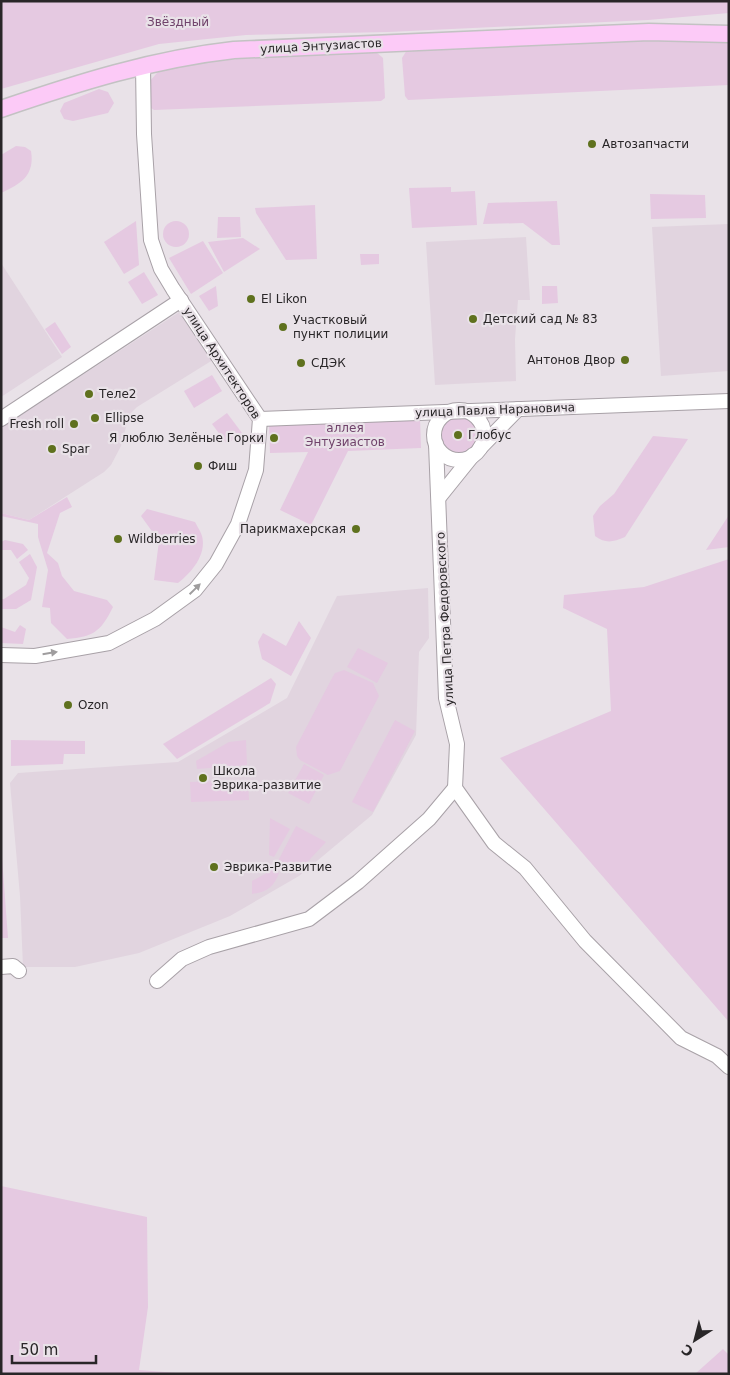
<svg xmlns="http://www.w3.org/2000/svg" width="730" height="1375" font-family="'DejaVu Sans',sans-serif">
<rect width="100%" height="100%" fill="#e9e2e8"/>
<g fill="#e1d4df">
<path d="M729,224V371L661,376L652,227Z"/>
<path d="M526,237L530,300H518L515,339L516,381L435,385L426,242Z"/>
<path d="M1,263L62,357L1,397Z"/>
<path d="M184,309L216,358L137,407L129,415L121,446L111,465L104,472L29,520L1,513V428Z"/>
<path d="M428,588L429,638L419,652L416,735L372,815L299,876L230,916L139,953L75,967H23L20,896L10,783L18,773L178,762L287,698L337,596Z"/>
</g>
<g fill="#e5c9e1">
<path d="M1,1H729V13L648,20L388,32L246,35L159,44L1,89Z"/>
<path d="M593,41H729V85L408,100L405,96L402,58L407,50Z"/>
<path d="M375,51L383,58L385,98L381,101L154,110L151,108L150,81L162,67L266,56Z"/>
<path d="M99,89L108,92L114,103L108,113L73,121L64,119L60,111L64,103Z"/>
<path d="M16,146L25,147L31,151C35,175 21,184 1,193V155Z"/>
<path d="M451,187V192L475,191L477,225L412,228L409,188Z"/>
<path d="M650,194L705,195L706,218L651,219Z"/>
<path d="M557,201L560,245H552L523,223L483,224L488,203Z"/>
<path d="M315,205L317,259L286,260L256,213L255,208Z"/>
<path d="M218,217H240L241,237L217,238Z"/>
<path d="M136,221L139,265L124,274L104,242Z"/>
<circle cx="176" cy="234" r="13"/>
<path d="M243,238L260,249L224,272L208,242Z"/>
<path d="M203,241L223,273L191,294L169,258Z"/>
<path d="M360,254H379V264L361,265Z"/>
<path d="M144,272L158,295L142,304L128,282Z"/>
<path d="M216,286L218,306L209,311L199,296Z"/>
<path d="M542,286H557L558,303L542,304Z"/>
<path d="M55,322L71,347L62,354L45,329Z"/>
<path d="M212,375L222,391L194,408L184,391Z"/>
<path d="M227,413L242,433L227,444L212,424Z"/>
<circle cx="459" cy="435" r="19"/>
<path d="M420,417L421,448L348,451L311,525L280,510L308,452L270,453L269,422Z"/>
<path d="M653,436L688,439L625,537C613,542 606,544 595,536L593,516L600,506L614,494Z"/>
<path d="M67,497L72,507L60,513L47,553L58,563L62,576L74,591L107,600L113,607C101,631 94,637 67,639L51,623L50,608L42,607L48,570L38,537V524L1,516V513L29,520Z"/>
<path d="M147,509L195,522C197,526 201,532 202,536C207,555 191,573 178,583L154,580L159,541L141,516Z"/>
<path d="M729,515V547L706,550Z"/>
<path d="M5,540L23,544L28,550L17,559L11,550H1V542Z"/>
<path d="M30,554L37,567L31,600L16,609H1V599H4L26,585L29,578L19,562Z"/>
<path d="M729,559V1022L500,758L611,711L607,629L563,608L564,595L644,587Z"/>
<path d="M299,621L311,638L291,676L262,659L258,642L263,633L286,646Z"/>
<path d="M20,625L26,629L23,644L1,643V627L15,632Z"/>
<path d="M358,648L388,663L377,683L347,667Z"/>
<path d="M344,670L373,683L379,696L340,771L328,775L300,760L297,756L296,747L332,678L335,673Z"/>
<path d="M271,678L276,684L270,703L177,759L163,744Z"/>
<path d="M395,720L415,731L373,812L352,802Z"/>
<path d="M11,740L85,741V754H64L63,764L11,766Z"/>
<path d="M246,740L247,765L197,769L196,761L229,742Z"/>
<path d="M304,764L324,775L309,804L288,793Z"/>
<path d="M248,780L249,800L191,802L190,782Z"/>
<path d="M270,818L290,829L274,857L269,855Z"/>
<path d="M296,826L326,842L297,873L277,863Z"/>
<path d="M1,844L8,938H1Z"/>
<path d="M267,868L279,873C274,887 267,892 252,894V881L265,874Z"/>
<path d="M1,1186L147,1217L148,1307L139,1370L190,1374H1Z"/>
<path d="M723,1349L729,1355V1374H695Z"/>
</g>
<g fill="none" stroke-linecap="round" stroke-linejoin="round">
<g stroke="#a8a1a7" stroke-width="16">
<g id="minor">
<circle cx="459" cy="435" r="25"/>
<path d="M1,419L181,300"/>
<path d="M260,419L729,401"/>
<path d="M436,444L446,698L457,744L455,788L494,843L525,868L585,941L681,1038L717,1056L729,1067"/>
<path d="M480,448L518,409"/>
<path d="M440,496L473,455"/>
<path d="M1,655L35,656L109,643L155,619L195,590L216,564L238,524L256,470L260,419L173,289L161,269L151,240L144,134L143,66"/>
<path d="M1,967L13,966L19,971"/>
<path d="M157,981L182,959L209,947L309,919L358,882L429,819L455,788"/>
</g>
</g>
<g stroke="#c3c2c3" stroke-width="19">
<path id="major" d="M1,109C77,83 153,59 234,50L649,32L729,34"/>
</g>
<use href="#minor" stroke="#fff" stroke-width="14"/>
<use href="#major" stroke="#fccaf7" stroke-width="16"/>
</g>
<defs><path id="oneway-solid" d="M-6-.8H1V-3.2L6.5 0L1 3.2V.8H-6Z" transform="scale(1.25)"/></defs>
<g fill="#9f9d9e">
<use href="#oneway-solid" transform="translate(195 589) rotate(-44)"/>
<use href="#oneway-solid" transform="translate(50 653) rotate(-9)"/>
</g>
<g fill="#5f711e" stroke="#e9e2e8" stroke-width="2">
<circle cx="592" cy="144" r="5"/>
<circle cx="251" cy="299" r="5"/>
<circle cx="473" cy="319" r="5"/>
<circle cx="283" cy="327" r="5"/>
<circle cx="625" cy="360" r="5"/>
<circle cx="301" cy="363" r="5"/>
<circle cx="89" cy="394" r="5"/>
<circle cx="95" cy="418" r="5"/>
<circle cx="74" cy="424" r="5"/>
<circle cx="458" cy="435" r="5"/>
<circle cx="274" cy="438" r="5"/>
<circle cx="52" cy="449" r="5"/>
<circle cx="198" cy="466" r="5"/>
<circle cx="356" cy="529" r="5"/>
<circle cx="118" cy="539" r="5"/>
<circle cx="68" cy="705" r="5"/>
<circle cx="203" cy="778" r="5"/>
<circle cx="214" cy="867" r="5"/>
</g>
<g text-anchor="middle" stroke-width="4.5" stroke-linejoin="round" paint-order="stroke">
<g font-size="12" fill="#70436b" stroke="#e9e2e8">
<text x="178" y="26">Звёздный</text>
<text x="345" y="432">аллея<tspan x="345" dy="14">Энтузиастов</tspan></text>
</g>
<g font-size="12" fill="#292628" stroke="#e9e2e8">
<text transform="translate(321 46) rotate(-3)" y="4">улица Энтузиастов</text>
<text transform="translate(222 363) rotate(57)" y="4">улица Архитекторов</text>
<text transform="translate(495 410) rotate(-2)" y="4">улица Павла Нарановича</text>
<text transform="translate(445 619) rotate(-93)" y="4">улица Петра Федоровского</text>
</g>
<g font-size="12" fill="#292628" stroke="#e9e2e8" text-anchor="start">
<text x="602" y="148">Автозапчасти</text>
<text x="261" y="303">El Likon</text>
<text x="483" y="323">Детский сад № 83</text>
<text x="293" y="324">Участковый<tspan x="293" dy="14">пункт полиции</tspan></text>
<text x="615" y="364" text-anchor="end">Антонов Двор</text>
<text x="311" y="367">СДЭК</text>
<text x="99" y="398">Теле2</text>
<text x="105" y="422">Ellipse</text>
<text x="64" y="428" text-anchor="end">Fresh roll</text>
<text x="468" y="439">Глобус</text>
<text x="264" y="442" text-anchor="end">Я люблю Зелёные Горки</text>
<text x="62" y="453">Spar</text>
<text x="208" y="470">Фиш</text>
<text x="346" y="533" text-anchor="end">Парикмахерская</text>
<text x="128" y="543">Wildberries</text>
<text x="78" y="709">Ozon</text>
<text x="213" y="775">Школа<tspan x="213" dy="14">Эврика-развитие</tspan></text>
<text x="224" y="871">Эврика-Развитие</text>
</g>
</g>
<rect width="730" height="1375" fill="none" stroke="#292628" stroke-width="5"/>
<g transform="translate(695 1340) rotate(216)" stroke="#e9e2e8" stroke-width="4" paint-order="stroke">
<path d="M0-4L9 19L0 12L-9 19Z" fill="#292628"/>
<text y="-8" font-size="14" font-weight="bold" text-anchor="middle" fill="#292628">С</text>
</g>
<path d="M12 1355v8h84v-8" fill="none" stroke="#292628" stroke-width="2.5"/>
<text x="20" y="1355" font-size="15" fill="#292628" stroke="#e9e2e8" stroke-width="4" paint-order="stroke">50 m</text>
</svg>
